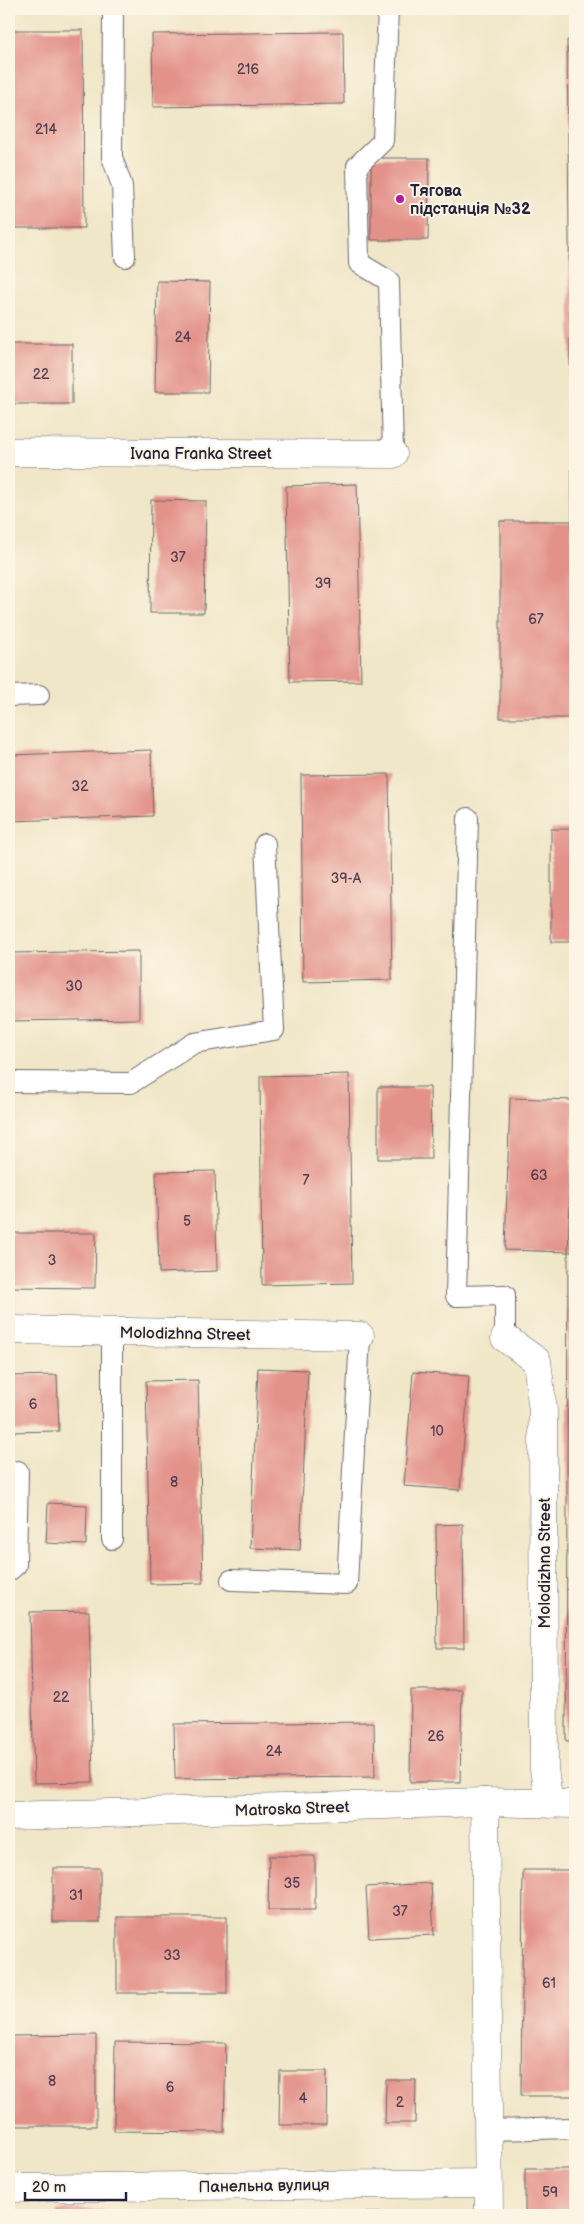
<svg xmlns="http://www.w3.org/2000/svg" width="584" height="2224" font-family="'Balsamiq Sans',sans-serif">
<rect width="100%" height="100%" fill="#fcf5e5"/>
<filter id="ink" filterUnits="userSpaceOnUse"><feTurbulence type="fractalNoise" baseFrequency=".02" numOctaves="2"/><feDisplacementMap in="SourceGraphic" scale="10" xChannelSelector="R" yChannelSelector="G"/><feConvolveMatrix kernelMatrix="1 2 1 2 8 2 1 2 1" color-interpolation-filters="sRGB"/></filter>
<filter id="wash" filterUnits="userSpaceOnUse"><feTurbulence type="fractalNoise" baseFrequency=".0096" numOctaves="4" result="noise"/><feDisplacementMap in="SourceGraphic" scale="20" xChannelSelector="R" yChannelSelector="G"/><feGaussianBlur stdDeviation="1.12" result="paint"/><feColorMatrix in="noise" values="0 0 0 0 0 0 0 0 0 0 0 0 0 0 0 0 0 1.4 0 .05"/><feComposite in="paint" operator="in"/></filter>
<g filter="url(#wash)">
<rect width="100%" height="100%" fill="#f0e6c8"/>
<g id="blocks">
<g fill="#e3928a">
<path d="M9,30H83L84,228H9Z"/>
<path d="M343,32L344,104L153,107L152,34Z"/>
<path d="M567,40H575V521H572Z"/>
<path d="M371,158H429L428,240H371Z"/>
<path d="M157,281L210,282L208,392H155Z"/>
<rect x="9" y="344" width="63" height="60"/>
<path d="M357,484L361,681L290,682L286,486Z"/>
<path d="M151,500L206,501L204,613H150Z"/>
<path d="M500,521H572L571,718H500Z"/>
<path d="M151,750L153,816L9,821V755Z"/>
<path d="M389,774L392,980L303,982L301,775Z"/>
<rect x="551" y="829" width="24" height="113"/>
<path d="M139,951V1019L9,1021V953Z"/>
<path d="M349,1074L352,1283L262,1285L260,1076Z"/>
<path d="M378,1087H430L431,1159H378Z"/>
<path d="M510,1098L574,1100L568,1252L505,1250Z"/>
<path d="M215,1171L217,1271L159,1273L156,1172Z"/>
<path d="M9,1233H96L95,1288L9,1287Z"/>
<path d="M568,1252H575V1741H566Z"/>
<path d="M258,1368L308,1370L300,1550L250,1548Z"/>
<path d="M413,1372L469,1376L460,1490L404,1486Z"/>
<path d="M57,1375L59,1431L9,1432V1376Z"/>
<path d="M198,1380L203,1583L150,1584L146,1381Z"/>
<path d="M48,1503L87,1505L86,1545L46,1543Z"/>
<path d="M463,1524L464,1648H437L436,1525Z"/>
<path d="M89,1611L93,1782L34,1783L30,1612Z"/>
<path d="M411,1690H462L460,1782H410Z"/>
<path d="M374,1722L375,1777L175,1779L174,1724Z"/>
<path d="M269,1856H315V1910H268Z"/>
<rect x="53" y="1868" width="47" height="54"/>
<path d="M523,1870H575V2096H521Z"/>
<path d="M431,1883L434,1935L369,1938L366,1887Z"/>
<rect x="117" y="1917" width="110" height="76"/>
<path d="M96,2035V2126H9V2036Z"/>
<path d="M115,2042L226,2043L224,2132L114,2131Z"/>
<path d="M280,2071H327L326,2125H279Z"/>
<path d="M386,2080H416L415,2123H385Z"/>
<rect x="525" y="2169" width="50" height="46"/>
<path d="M57,2209L104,2210V2215H57Z"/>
<rect x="367" y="2213" width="47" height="2"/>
</g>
</g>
</g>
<g filter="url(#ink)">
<use href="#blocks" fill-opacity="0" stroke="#6a676c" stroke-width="1"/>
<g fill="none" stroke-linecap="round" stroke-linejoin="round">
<g stroke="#6a676c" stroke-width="22">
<g id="service">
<path d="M113,9L112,157L122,186L125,257"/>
<path d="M388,9L383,141L357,166L359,263L389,281L393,454"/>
<path d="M9,696L39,695"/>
<path d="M468,818L456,1296L505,1295V1338"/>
<path d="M9,1082L131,1083L194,1043L274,1030L265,844"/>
<path d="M112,1539V1332"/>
<path d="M9,1571L16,1565L18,1471"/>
<path d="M231,1580L347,1584L360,1336"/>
<path d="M488,2130L575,2128"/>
</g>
</g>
<g stroke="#6a676c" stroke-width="29">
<g id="minor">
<path d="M9,452L393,454"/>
<path d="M9,1330L360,1336"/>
<path d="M505,1338L537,1361L543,1411L544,1769L549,1804"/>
<path d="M485,1802L489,2215"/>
<path d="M9,1816L485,1802L575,1804"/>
<path d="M9,2188L488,2183"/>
</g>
</g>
<use href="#service" stroke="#fff" stroke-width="20"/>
<use href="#minor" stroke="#fff" stroke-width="28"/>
</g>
</g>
<circle fill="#b5179e" stroke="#fcf5e5" stroke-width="2" cx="400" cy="199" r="5"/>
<g text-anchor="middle" stroke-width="4" stroke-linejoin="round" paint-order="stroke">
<g font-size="14" fill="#523e4f">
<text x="248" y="74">216</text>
<text x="46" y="134">214</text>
<text x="183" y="342">24</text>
<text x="41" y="379">22</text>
<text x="178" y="562">37</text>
<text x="323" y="588">39</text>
<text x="536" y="624">67</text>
<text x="80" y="791">32</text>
<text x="346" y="883">39-А</text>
<text x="74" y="991">30</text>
<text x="539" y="1180">63</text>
<text x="306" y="1185">7</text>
<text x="187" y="1226">5</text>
<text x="52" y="1265">3</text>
<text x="33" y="1409">6</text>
<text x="437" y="1436">10</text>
<text x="174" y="1487">8</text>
<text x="61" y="1702">22</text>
<text x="436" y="1741">26</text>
<text x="274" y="1756">24</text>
<text x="292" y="1888">35</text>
<text x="76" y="1900">31</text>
<text x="400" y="1916">37</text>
<text x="172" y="1960">33</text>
<text x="549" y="1988">61</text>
<text x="52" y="2086">8</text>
<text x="170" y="2092">6</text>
<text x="303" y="2103">4</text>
<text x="400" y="2107">2</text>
<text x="550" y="2197">59</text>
</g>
<g font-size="16" font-weight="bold" fill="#22223b" stroke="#fcf5e5" text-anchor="start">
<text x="410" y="196">Тягова<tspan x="410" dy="18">пiдстанцiя №32</tspan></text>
</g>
<g font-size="16" fill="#22223b" stroke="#fcf5e5">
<text x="201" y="459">Ivana Franka Street</text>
<text transform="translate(185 1333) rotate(1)" y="6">Molodizhna Street</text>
<text transform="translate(544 1563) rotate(-90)" y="6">Molodizhna Street</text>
<text transform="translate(292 1808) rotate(-2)" y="6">Matroska Street</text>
<text transform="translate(264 2185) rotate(-1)" y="6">Панельна вулиця</text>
</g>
</g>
<rect width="584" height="2224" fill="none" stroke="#fcf5e5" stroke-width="30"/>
<path d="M25 2192v8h101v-8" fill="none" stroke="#22223b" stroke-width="2.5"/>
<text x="32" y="2192" font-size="15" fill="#22223b" stroke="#fcf5e5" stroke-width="4" paint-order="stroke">20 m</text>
</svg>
